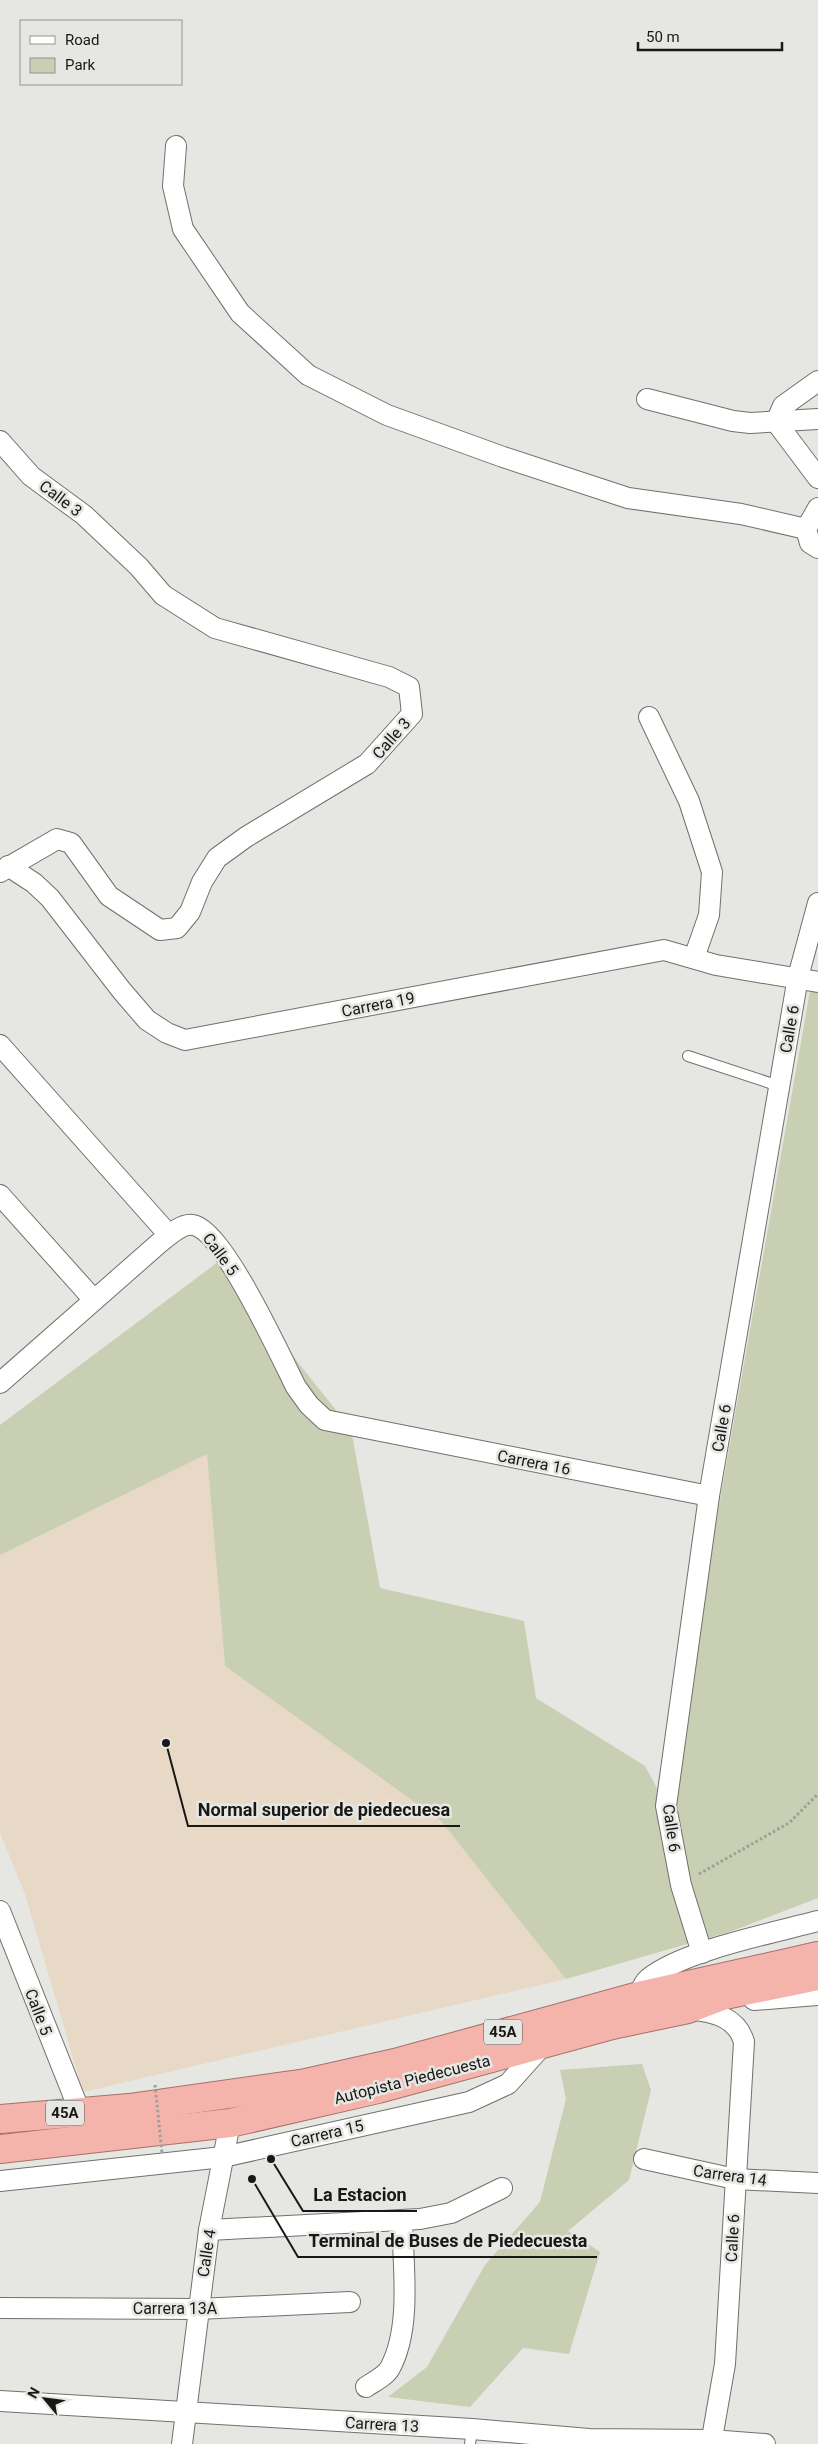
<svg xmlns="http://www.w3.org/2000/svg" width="818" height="2444" font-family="Roboto,sans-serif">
<rect width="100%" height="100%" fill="#e6e6e2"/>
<path fill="#e8d9c6" d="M207,1453L225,1666L441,1821L566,1979L83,2092L25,1894L0,1833V1555Z"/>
<g fill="#c8cfb2">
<path d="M810,991L818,992V1898L732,1931L566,1979L441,1821L225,1666L207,1454L0,1555V1425L218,1262L351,1429L380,1588L524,1621L536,1698L645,1766L666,1805Z"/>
<path d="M642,2064L651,2090L629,2180L568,2231L600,2252L569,2354L523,2348L470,2407L388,2397L427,2367L485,2265L540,2202L566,2099L560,2070Z"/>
</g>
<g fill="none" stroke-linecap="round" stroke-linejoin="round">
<g stroke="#71706d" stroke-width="12">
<g id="service">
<path d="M688,1056L779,1086"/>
<path d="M470,2444L472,2429"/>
</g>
</g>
<g stroke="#71706d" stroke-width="22">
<g id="minor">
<path d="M176,146L173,186L183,229L240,313L308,375L387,415L503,457L628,498L741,514L806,529"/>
<path d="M647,399L733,421L750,423L818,419"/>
<path d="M776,422L818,478"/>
<path d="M776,422L783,406L818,381"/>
<path d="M0,441L31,476L84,515L139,567L163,595L215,628L389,677L409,687L412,714L367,764L246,837L217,858L202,882L190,912L177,928L160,930L109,896L71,843L57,839L0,872"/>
<path d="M818,508L806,529L810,543L818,548"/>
<path d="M649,717L689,801L712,872L709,915L694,958"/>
<path d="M8,866L34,883L50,898L122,991L147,1020L167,1033L185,1040L664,950L716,965L818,982"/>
<path d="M0,1045L169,1235"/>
<path d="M0,1195L94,1300"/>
<path d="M0,1383L157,1245C167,1237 181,1223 193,1225C223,1230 281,1357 296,1387L309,1405L325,1420L709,1496"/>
<path d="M0,1911L80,2112"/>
<path d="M702,1953L681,1885L666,1806L709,1496L798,977L818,903"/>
<path d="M639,1996C641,1990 643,1983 648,1979C681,1951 773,1933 818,1921"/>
<path d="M754,2000L818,1995"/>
<path d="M690,2009C714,2012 737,2017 744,2042L725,2364L711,2444"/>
<path d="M644,2159L735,2179L818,2183"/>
<path d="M0,2181L223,2157L469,2102L508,2084L543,2045"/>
<path d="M209,2230L420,2219L451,2213L502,2188"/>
<path d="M0,2308L198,2309L350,2302"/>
<path d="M366,2387C373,2382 386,2376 390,2368C412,2328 403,2264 402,2220"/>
<path d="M0,2401L472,2429L589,2439L711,2440L765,2444"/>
<path d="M182,2444L209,2230L230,2123"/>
</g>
</g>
<g stroke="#a6716b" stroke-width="30">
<g id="trunk">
<path d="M0,2119L129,2108L306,2083L395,2063L639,1996L818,1956"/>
<path d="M0,2149L230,2123L378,2089L612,2025L688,2009L725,1995L818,1976"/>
</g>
</g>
<path stroke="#9e9e9b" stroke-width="3" stroke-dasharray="2.5 2.5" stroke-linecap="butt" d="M699,1874L789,1823L818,1794"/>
<use href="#service" stroke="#fff" stroke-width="10"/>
<use href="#minor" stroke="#fff" stroke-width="20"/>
<use href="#trunk" stroke="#f4b4ac" stroke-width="28"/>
<path stroke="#9e9e9b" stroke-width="3" stroke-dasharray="2.5 2.5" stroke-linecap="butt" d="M155,2085L162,2153"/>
</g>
<g text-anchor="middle" stroke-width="5" stroke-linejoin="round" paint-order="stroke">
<g fill="#e6e6e2" stroke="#565654" stroke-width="1">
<rect x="484" y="2019.5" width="38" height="25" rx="4"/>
<rect x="46" y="2100.5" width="38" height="25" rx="4"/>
</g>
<g font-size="15" font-weight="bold" fill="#181817">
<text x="503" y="2037">45A</text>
<text x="65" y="2118">45A</text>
</g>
<g font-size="16" fill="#181817" stroke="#e6e6e2">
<text transform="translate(61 498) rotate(37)" y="6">Calle 3</text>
<text transform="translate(391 738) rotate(-49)" y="6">Calle 3</text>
<text transform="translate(378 1004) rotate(-11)" y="6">Carrera 19</text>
<text transform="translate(789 1029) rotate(-80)" y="6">Calle 6</text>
<text transform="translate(221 1254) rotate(54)" y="6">Calle 5</text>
<text transform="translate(721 1428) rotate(-80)" y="6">Calle 6</text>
<text transform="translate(534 1462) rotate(11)" y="6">Carrera 16</text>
<text transform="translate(672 1828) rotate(82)" y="6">Calle 6</text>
<text transform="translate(39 2012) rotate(69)" y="6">Calle 5</text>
<text transform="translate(412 2079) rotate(-14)" y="6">Autopista Piedecuesta</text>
<text transform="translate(327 2133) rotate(-13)" y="6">Carrera 15</text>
<text transform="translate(730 2175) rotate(8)" y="6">Carrera 14</text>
<text transform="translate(732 2238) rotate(-87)" y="6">Calle 6</text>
<text transform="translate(206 2253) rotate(-81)" y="6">Calle 4</text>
<text x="175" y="2314">Carrera 13A</text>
<text transform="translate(382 2424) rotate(3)" y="6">Carrera 13</text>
</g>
</g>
<path fill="none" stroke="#181817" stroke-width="2" d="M166 1743L188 1826H460M271 2159L303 2211H417M252 2179L298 2257H597"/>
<g fill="#181817" stroke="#e6e6e2" stroke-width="2">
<circle cx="166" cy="1743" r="5"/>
<circle cx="271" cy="2159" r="5"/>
<circle cx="252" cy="2179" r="5"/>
</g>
<g font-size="18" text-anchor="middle" font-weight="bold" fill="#181817" stroke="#e6e6e2" stroke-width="5" stroke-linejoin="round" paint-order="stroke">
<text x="324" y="1816">Normal superior de piedecuesa</text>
<text x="360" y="2201">La Estacion</text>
<text x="448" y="2247">Terminal de Buses de Piedecuesta</text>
</g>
<rect x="20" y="20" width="162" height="65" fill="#e6e6e2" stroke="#949491"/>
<rect x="30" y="36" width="25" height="8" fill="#ffffff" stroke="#949491"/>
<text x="65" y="45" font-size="15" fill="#181817">Road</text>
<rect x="30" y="58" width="25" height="15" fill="#c8cfb2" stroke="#949491"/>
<text x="65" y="70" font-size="15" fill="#181817">Park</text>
<g transform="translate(45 2399) rotate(299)" stroke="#e6e6e2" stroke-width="4" paint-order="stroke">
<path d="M0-4L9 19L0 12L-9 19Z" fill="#181817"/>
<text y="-8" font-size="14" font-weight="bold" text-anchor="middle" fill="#181817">N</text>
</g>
<path d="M638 42v8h144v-8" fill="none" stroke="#181817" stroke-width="2.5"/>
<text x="646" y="42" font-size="15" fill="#181817" stroke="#e6e6e2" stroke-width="4" paint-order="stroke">50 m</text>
</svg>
